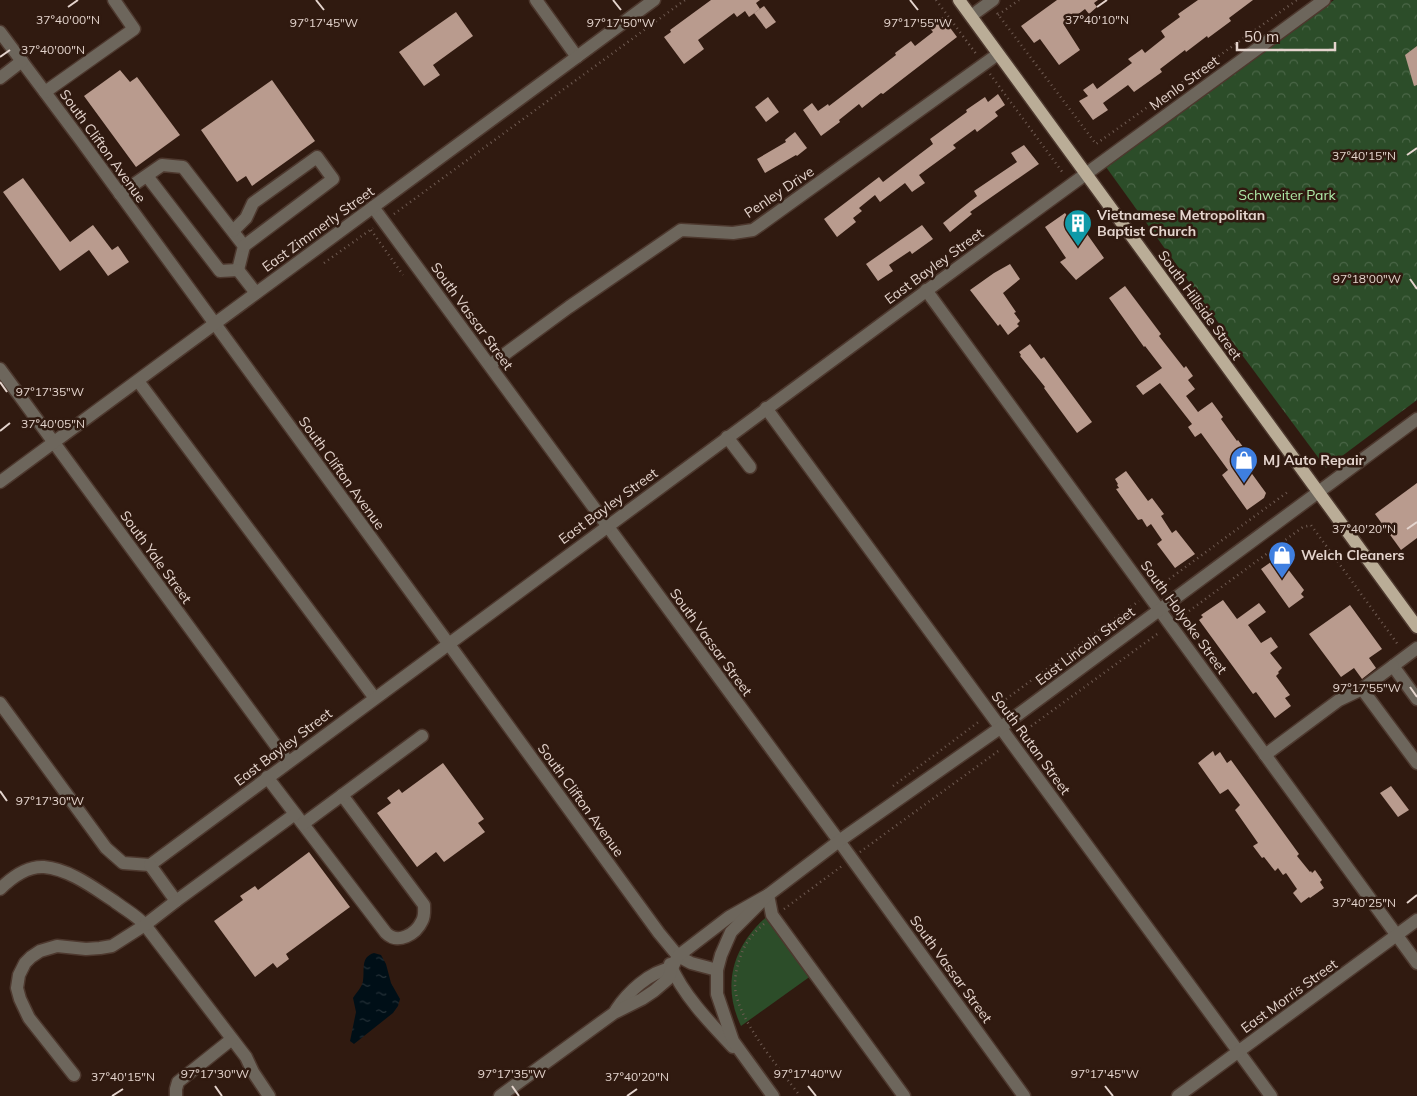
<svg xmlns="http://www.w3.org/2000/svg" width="1417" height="1096" font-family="Mulish,sans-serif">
<defs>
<pattern id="forest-crowns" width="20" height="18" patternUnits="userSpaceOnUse" patternTransform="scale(1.25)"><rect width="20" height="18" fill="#2c4d29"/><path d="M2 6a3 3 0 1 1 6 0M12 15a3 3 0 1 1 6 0" fill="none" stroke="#4a6647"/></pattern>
<pattern id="water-ripples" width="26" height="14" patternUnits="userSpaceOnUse" patternTransform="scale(1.25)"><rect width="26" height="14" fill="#000f17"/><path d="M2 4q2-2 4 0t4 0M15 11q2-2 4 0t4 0" fill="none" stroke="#253138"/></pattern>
</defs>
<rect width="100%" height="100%" fill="#301a10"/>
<path fill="#2c4d29" d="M771,913L815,973L741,1026C720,982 735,942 771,913Z"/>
<path fill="url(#forest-crowns)" d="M1334,0H1417V400L1326,468L1228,336L1106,167L1116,157Z"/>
<path fill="url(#water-ripples)" d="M374,953L381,955L386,964L391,983L400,999L398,1006L393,1013L354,1044L350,1041L356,1012L353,998C356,993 362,987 363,981C365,970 360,957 374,953Z"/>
<g fill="#b99b8e">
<path d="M711,0H760L756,3L760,9L749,17L745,11L737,17L734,13L698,40L704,49L684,64L664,37L671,32L670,30Z"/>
<path d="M1057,0H1098L1094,3L1097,7L1089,14L1085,9L1064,25L1080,50L1059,65L1040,39L1034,43L1021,26Z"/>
<path d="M1198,0H1253L1229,18L1231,21L1208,38L1207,36L1186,52L1185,50L1160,69L1162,72L1134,92L1128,85L1103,103L1108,110L1093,120L1079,101L1088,96L1083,90L1093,83L1097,89L1132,63L1128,59L1142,49L1145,53L1165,37L1161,31L1180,17L1178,14Z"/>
<path d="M764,6L776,22L766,29L754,13Z"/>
<path d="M456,12L473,36L433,65L440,75L424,86L399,52Z"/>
<path d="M942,17L957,37L883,94L881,93L862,108L859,104L839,120L840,122L821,136L803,110L812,103L818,111L828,104L829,106L896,55L895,53L911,41L915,46L933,32L929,27Z"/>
<path d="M1417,46V85L1414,86L1405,55Z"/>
<path d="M120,70L130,82L137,77L180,135L136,167L84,96Z"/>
<path d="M272,80L315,141L252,186L246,176L237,182L201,130Z"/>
<path d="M998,94L1005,105L995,112L998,116L977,132L975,129L953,145L956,148L919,175L925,183L912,192L905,183L880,202L875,195L859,208L862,211L853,218L856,222L837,237L824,219L879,177L883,182L933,144L930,139L967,112L966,110L985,97L988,102Z"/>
<path d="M768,97L779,112L766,122L755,107Z"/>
<path d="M795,132L807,148L797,156L796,155L765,173L757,159L786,142L785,140Z"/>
<path d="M1024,145L1039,164L970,212L972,214L950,232L943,223L977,196L974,191L1017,162L1011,153Z"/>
<path d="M23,178L70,242L93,225L112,250L118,246L129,262L108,276L89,250L60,271L3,192Z"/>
<path d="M1065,213L1083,237L1087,234L1104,258L1076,280L1060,262L1066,258L1045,227Z"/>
<path d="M922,225L933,239L912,254L910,251L889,265L893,271L878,281L866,264Z"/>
<path d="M1010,264L1020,279L1003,293L1016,312L1014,313L1020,321L1017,324L1019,326L1008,335L1000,324L998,326L970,290L994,273Z"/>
<path d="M1125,286L1161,334L1159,336L1184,368L1186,366L1193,376L1188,380L1195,389L1186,396L1198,412L1212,402L1223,417L1221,419L1237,441L1238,440L1246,451L1239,456L1266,493L1264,498L1247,510L1222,475L1228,470L1201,433L1195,437L1188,427L1192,424L1160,383L1143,395L1136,386L1162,368L1145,346L1144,347L1109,298Z"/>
<path d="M1030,344L1041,359L1044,357L1092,422L1077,433L1044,388L1045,387L1020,356L1021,355L1019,352Z"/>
<path d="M1126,471L1148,501L1152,498L1164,514L1161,516L1172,533L1176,530L1195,554L1175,568L1157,544L1162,540L1151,524L1147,527L1142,519L1138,520L1116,489L1119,488L1117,485L1118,484L1115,479Z"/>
<path d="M1417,483V538L1401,550L1375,514Z"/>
<path d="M1275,559L1279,565L1284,564L1304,590L1301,594L1304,597L1289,608L1261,569Z"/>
<path d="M1223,600L1237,619L1259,603L1266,612L1248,625L1261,643L1271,637L1278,647L1270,653L1282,668L1278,672L1279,673L1276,676L1290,695L1285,698L1291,706L1275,718L1256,692L1253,694L1199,620L1203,617L1201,615Z"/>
<path d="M1350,605L1382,649L1369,658L1376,668L1362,679L1354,668L1341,677L1309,634Z"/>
<path d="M1213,751L1215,756L1220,752L1227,763L1231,760L1299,854L1297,856L1310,872L1311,871L1312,873L1315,870L1322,880L1320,882L1324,888L1310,898L1309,897L1301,903L1293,893L1297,889L1286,873L1283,875L1278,868L1275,871L1264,857L1262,858L1253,846L1258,843L1235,810L1240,805L1228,789L1220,794L1198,763Z"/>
<path d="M443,763L484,819L478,823L485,832L444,862L436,852L417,867L377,813L391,803L387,798L399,789L402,793Z"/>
<path d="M1391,786L1409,810L1398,817L1380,793Z"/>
<path d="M309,852L350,907L286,954L289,959L277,968L273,963L255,977L214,921L243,900L240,896L255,886L258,890Z"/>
</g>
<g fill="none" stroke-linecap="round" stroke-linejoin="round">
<g stroke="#4d382e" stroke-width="15">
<g id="minor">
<path d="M536,0L577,57"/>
<path d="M971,16L993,0"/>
<path d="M0,32L80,139L448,643L659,933L678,956L691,963L717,970"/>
<path d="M0,78L22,61"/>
<path d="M45,92L134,29L114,0"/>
<path d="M147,176L220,271L238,270"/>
<path d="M120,194L162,165L183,167L244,246L238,270"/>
<path d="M373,207L839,841L1024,1096"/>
<path d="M233,231L246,218L253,203L317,157L333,179L244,246"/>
<path d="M238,270L256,293"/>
<path d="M926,290L1417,963"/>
<path d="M490,365L569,307L681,230L733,233L753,230L998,54"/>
<path d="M0,369L288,762"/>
<path d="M138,381L374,697"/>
<path d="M766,408L1271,1096"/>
<path d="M727,437L750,467"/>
<path d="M0,482L654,0"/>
<path d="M1417,648L1393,666L1417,699"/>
<path d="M1393,666L1362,689L1417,763"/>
<path d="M0,703L106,848L123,863L150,865"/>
<path d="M1265,755L1339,700L1362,689"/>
<path d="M267,777L386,933C398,945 416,934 422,921C425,916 424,911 424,905L342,795"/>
<path d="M303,824L422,736"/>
<path d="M150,865C540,574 931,286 1324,0"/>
<path d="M150,865L176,901L295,814"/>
<path d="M0,889C11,878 27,866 44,867C69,869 94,888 114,901C124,909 136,915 145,925L246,1057L253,1072L269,1096"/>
<path d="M670,964C682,994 711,1024 733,1047"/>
<path d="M616,1010C628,992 649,972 672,968"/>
<path d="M74,1075L29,1018L20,999L17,988L19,975L25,963L31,957L40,951L57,946L86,949L100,948L112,946L145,925L176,901"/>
<path d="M176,1096V1089L178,1082L232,1039"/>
<path d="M500,1096L614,1013L642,999L654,991L668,979L672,968L678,956L729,917L768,895L772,915L904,1096"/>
<path d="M773,1096L733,1041L717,994V970L721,955L731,932L768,895L839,841L1000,728L1417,419"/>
<path d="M1178,1096L1417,920"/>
</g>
</g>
<g stroke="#4d382e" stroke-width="15">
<path id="major" d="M959,0L1417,627"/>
</g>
<g stroke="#705c53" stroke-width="2.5" stroke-dasharray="1 4" stroke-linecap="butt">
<path d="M936,0L977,55"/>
<path d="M997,13L1096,144L1297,0"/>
<path d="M998,15L1019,0"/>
<path d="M990,74L1063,173"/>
<path d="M394,214L685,0"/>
<path d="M371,230L403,275"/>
<path d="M324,263L373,228"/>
<path d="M1157,588L1289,491"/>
<path d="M1181,617L1303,527L1311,525L1399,646"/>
<path d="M998,705L1139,601"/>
<path d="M1019,735L1160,632"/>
<path d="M893,786L981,720"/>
<path d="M860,852L1001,749"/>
<path d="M784,909L842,866"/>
<path d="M764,924C758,929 752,935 748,941C740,953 735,971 735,985C735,1017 780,1069 800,1096"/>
</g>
<use href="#minor" stroke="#6d665c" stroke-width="12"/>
<use href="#major" stroke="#baad97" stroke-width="12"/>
</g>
<path fill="none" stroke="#e4d4cd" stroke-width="2" d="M316,0L324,10M613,0L621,10M910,0L918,10M68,7L78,0M1097,7L1107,0M0,57L10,50M1407,155L1417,148M1410,279L1417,289M0,382L7,392M0,431L10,423M1407,529L1417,522M1410,687L1417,697M0,791L7,801M1407,903L1417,895M215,1086L222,1096M512,1086L519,1096M808,1086L816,1096M1105,1086L1113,1096M112,1096L123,1089M627,1096L637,1089"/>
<defs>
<g id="building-pin" transform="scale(1.4375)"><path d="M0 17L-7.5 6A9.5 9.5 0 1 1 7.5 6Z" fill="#0f9aa8" stroke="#301a10"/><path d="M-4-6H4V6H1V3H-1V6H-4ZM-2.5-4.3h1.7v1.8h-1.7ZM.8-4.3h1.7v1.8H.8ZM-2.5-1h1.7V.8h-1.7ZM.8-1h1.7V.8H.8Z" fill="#fff"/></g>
<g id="shop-pin" transform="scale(1.4375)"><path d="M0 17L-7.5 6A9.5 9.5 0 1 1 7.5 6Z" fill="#3f7fe0" stroke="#301a10"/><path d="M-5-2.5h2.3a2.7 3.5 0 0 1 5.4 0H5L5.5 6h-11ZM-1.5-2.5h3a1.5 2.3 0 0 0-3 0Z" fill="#fff"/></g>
</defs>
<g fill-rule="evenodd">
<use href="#building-pin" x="1078" y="223"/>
<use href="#shop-pin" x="1244" y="460"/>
<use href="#shop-pin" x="1282" y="555"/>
</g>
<g text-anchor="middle" stroke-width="5" stroke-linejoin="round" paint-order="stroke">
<g font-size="14" fill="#e4d4cd" stroke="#301a10">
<text transform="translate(1184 83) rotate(-36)" y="5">Menlo Street</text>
<text transform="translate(103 146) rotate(54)" y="5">South Clifton Avenue</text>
<text transform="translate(779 192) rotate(-34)" y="5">Penley Drive</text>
<text transform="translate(318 229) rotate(-36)" y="5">East Zimmerly Street</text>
<text transform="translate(934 266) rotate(-36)" y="5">East Bayley Street</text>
<text transform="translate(1200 305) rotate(54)" y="5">South Hillside Street</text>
<text transform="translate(472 316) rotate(54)" y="5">South Vassar Street</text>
<text transform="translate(342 473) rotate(54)" y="5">South Clifton Avenue</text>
<text transform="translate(608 506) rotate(-36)" y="5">East Bayley Street</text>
<text transform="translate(156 557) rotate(54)" y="5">South Yale Street</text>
<text transform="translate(1184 617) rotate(54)" y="5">South Holyoke Street</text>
<text transform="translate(711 642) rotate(54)" y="5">South Vassar Street</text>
<text transform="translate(1085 646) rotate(-37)" y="5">East Lincoln Street</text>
<text transform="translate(1031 743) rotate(54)" y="5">South Rutan Street</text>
<text transform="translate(283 747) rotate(-37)" y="5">East Bayley Street</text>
<text transform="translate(581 800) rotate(54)" y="5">South Clifton Avenue</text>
<text transform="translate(951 969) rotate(54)" y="5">South Vassar Street</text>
<text transform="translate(1289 996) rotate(-36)" y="5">East Morris Street</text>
</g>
<g font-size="14" fill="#afeba8" stroke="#301a10">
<text x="1287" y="200">Schweiter Park</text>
</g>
<g font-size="14" font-weight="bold" fill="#e4d4cd" stroke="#301a10" text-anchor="start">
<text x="1097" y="220">Vietnamese Metropolitan<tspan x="1097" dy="16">Baptist Church</tspan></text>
<text x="1263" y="465">MJ Auto Repair</text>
<text x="1301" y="560">Welch Cleaners</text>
</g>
</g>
<g font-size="12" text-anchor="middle" fill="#e4d4cd" stroke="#301a10" stroke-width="5" stroke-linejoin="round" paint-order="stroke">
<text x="68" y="24">37°40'00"N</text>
<text x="1097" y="24">37°40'10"N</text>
<text x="324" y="27">97°17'45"W</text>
<text x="621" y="27">97°17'50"W</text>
<text x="918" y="27">97°17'55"W</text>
<text x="53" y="54">37°40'00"N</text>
<text x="1364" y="160">37°40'15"N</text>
<text x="1367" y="283">97°18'00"W</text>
<text x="50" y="396">97°17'35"W</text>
<text x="53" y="428">37°40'05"N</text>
<text x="1364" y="533">37°40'20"N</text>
<text x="1367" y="692">97°17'55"W</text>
<text x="50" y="805">97°17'30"W</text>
<text x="1364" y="907">37°40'25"N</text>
<text x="215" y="1078">97°17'30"W</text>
<text x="512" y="1078">97°17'35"W</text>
<text x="808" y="1078">97°17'40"W</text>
<text x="1105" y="1078">97°17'45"W</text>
<text x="123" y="1081">37°40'15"N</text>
<text x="637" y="1081">37°40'20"N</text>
</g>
<path d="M1237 42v8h98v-8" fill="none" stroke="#e4d4cd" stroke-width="2.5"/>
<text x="1244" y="42" font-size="15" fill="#e4d4cd" stroke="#301a10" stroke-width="4" paint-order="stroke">50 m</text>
</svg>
